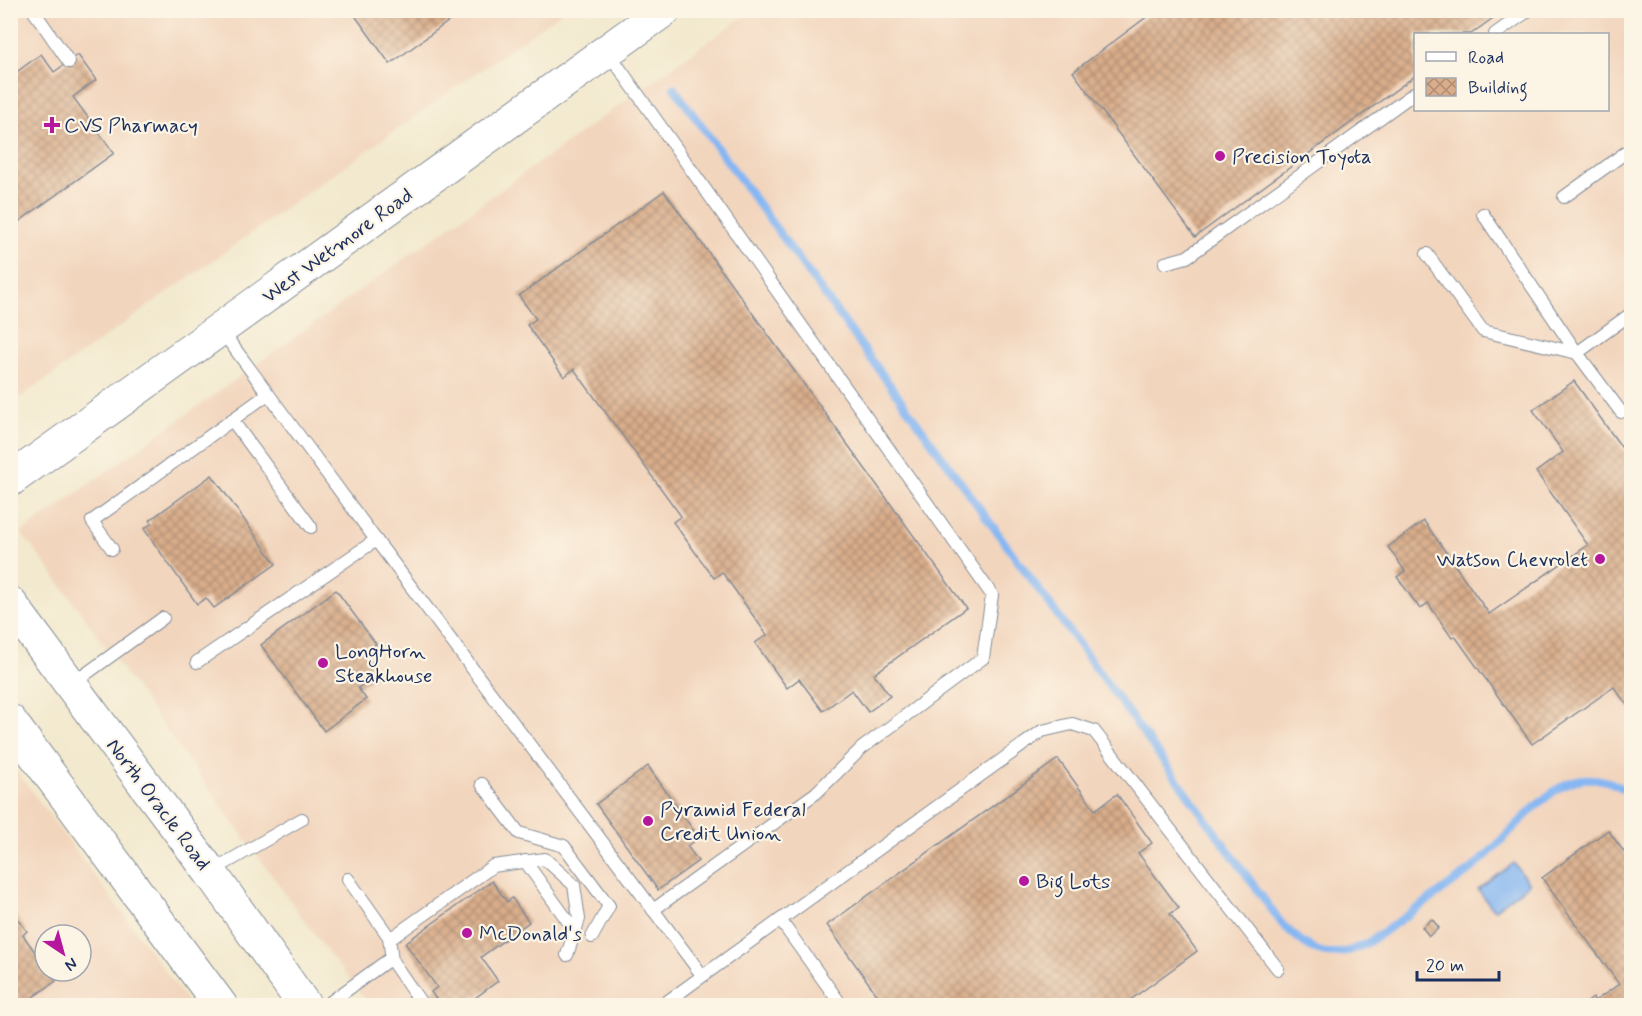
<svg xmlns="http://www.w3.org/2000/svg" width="1642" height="1016" font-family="Mynerve,sans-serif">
<defs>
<pattern id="building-cross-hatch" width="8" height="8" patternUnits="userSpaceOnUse" patternTransform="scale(1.5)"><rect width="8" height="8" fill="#d9ad8a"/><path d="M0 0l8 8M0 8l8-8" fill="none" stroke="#af8d74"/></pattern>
</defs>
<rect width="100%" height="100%" fill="#fcf5e5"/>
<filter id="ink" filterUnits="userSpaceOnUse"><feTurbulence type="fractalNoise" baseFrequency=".0167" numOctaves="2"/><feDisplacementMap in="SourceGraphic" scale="12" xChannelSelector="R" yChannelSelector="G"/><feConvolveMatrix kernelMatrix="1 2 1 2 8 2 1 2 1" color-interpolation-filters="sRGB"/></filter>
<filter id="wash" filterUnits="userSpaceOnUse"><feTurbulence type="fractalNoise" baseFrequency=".008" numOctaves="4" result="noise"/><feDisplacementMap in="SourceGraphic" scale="24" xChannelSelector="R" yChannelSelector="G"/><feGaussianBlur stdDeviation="1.35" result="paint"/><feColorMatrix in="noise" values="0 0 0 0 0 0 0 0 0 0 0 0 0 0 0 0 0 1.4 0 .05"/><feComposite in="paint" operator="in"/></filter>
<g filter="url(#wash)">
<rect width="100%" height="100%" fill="#f2e9ce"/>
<g fill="#f2d5bd" fill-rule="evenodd">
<path d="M11,11H563L11,404Z"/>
<path d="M751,11H1631V1005H370L326,950L48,567L21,533ZM1416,34H1608V110H1416Z"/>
<path d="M11,763L190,1005H11ZM45,935H81V971H45Z"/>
</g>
<path fill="#86b7f2" stroke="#5073a8" stroke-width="1.5" d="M1514,863L1529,884L1494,910L1478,890Z"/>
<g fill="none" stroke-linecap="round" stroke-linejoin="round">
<path stroke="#86b7f2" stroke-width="8" d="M674,88L1282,924C1314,955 1332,964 1372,940C1404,917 1438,895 1469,871C1498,849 1544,787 1577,780C1597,776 1617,782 1632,796"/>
</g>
<g id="blocks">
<g fill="url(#building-cross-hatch)">
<path d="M351,10H464L390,64Z"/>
<path d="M1156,10H1504L1471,34H1416V75L1195,237L1073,72Z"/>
<path d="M41,54L54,72L78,55L96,80L73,97L114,153L10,228V77Z"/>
<path d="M664,191L966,608L874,674L890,696L868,712L852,690L823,711L799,679L787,688L755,643L767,635L722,572L714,578L673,522L681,516L574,369L564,377L527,325L536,319L519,296Z"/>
<path d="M1574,381L1632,462V712L1614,687L1532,744L1455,636L1452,638L1428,603L1420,609L1397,577L1405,571L1388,547L1424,521L1489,614L1588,545L1536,472L1563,452L1533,410Z"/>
<path d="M212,475L276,564L214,608L206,598L197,604L144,529L152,523L150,520Z"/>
<path d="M336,590L376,644L364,653L379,673L358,688L366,699L324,731L261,645Z"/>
<path d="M1058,759L1095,810L1117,794L1152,843L1138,853L1179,908L1170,914L1197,951L1122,1006H871L869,1002L878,996L827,925Z"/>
<path d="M648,766L699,838L687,846L698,861L658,890L596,804Z"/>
<path d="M1608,830L1632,863V1002L1626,1006H1582L1593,998L1595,1001L1619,984L1542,878Z"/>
<path d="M492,881L507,902L512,898L529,922L481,957L498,981L464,1006H441L431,992L437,987L405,943Z"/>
<path d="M10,909L27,931L23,935L45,966V971H49L56,981L24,1003L21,999L13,1006H10Z"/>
<path d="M1432,919L1439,928L1429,936L1422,927Z"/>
</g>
</g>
</g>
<g filter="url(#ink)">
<use href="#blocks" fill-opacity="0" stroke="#868c96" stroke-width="1.5"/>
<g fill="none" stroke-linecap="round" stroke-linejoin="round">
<g stroke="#868c96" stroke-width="14">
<g id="lane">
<path d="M33,10L69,62"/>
<path d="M1495,34L1529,10"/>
<path d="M608,52L992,595L983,658L862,748L816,793L653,910"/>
<path d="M1564,197L1632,148"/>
<path d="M1483,214L1577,353L1621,412"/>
<path d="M1427,254L1483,331L1577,353L1632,313"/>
<path d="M1165,263L1187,257L1416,92"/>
<path d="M221,330L376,540L702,975"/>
<path d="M232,420L311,527"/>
<path d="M112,549L92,521L268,394"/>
<path d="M197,662L376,540"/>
<path d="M72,684L163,618"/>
<path d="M482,784L519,833L564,846L609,906L592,937"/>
<path d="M525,861L575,931"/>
<path d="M212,871L302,819"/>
<path d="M348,879L389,937L392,961L423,1006"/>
<path d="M780,920L842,1006"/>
<path d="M390,939L493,866L545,859L574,885L579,919L567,955"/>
<path d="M325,1006L391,958"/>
<path d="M661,1006L1042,731L1072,724L1094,731L1278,969"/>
</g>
</g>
<g stroke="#868c96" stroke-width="35">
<path id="primary" d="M10,480L664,10"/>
</g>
<g stroke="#868c96" stroke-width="35">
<g id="highway">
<path d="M10,603L210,872L305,1006"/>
<path d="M10,721L221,1006"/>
</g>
</g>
<use href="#lane" stroke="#fff" stroke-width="12"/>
<use href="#primary" stroke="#fff" stroke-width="33"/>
<use href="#highway" stroke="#fff" stroke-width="33"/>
</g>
</g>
<g fill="#b5179e" stroke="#fcf5e5" stroke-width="2">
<path d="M49 116h6v6h6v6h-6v6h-6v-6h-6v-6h6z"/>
<circle cx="1220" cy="156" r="6"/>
<circle cx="1600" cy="559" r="6"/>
<circle cx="323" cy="663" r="6"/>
<circle cx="648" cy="821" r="6"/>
<circle cx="1024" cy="881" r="6"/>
<circle cx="467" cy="933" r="6"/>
</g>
<g text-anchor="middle" stroke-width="4.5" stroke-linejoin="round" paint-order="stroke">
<g font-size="21" fill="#1b2f5e" stroke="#fcf5e5" text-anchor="start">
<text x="64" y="132">CVS Pharmacy</text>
<text x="1232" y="163">Precision Toyota</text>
<text x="1588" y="566" text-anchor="end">Watson Chevrolet</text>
<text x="335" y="658">LongHorn<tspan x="335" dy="24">Steakhouse</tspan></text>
<text x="660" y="816">Pyramid Federal<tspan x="660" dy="24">Credit Union</tspan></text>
<text x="1036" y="888">Big Lots</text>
<text x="479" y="940">McDonald's</text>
</g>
<g font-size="21" fill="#1b2f5e" stroke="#fcf5e5">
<text transform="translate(337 245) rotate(-36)" y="7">West Wetmore Road</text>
<text transform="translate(159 804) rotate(53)" y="7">North Oracle Road</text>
</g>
</g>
<rect width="1642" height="1016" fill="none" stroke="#fcf5e5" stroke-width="36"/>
<rect x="1414" y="33" width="195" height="78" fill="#fcf5e5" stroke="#a2a6af" stroke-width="1.5"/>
<rect x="1426" y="52" width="30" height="9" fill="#ffffff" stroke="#a2a6af" stroke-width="1.5"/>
<text x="1468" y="63" font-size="18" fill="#1b2f5e">Road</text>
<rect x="1426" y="78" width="30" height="18" fill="url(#building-cross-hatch)" stroke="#a2a6af" stroke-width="1.5"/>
<text x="1468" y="93" font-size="18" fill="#1b2f5e">Building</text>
<g transform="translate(63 953) rotate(144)"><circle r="28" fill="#fcf5e5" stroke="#a2a6af" stroke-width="1.5"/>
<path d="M0-4.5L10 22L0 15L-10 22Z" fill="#b5179e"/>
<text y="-9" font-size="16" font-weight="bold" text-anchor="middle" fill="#1b2f5e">N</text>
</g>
<path d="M1417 971v9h82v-9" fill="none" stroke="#1b2f5e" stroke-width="3"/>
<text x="1426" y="971" font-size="18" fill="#1b2f5e" stroke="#fcf5e5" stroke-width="4.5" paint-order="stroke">20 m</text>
</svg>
